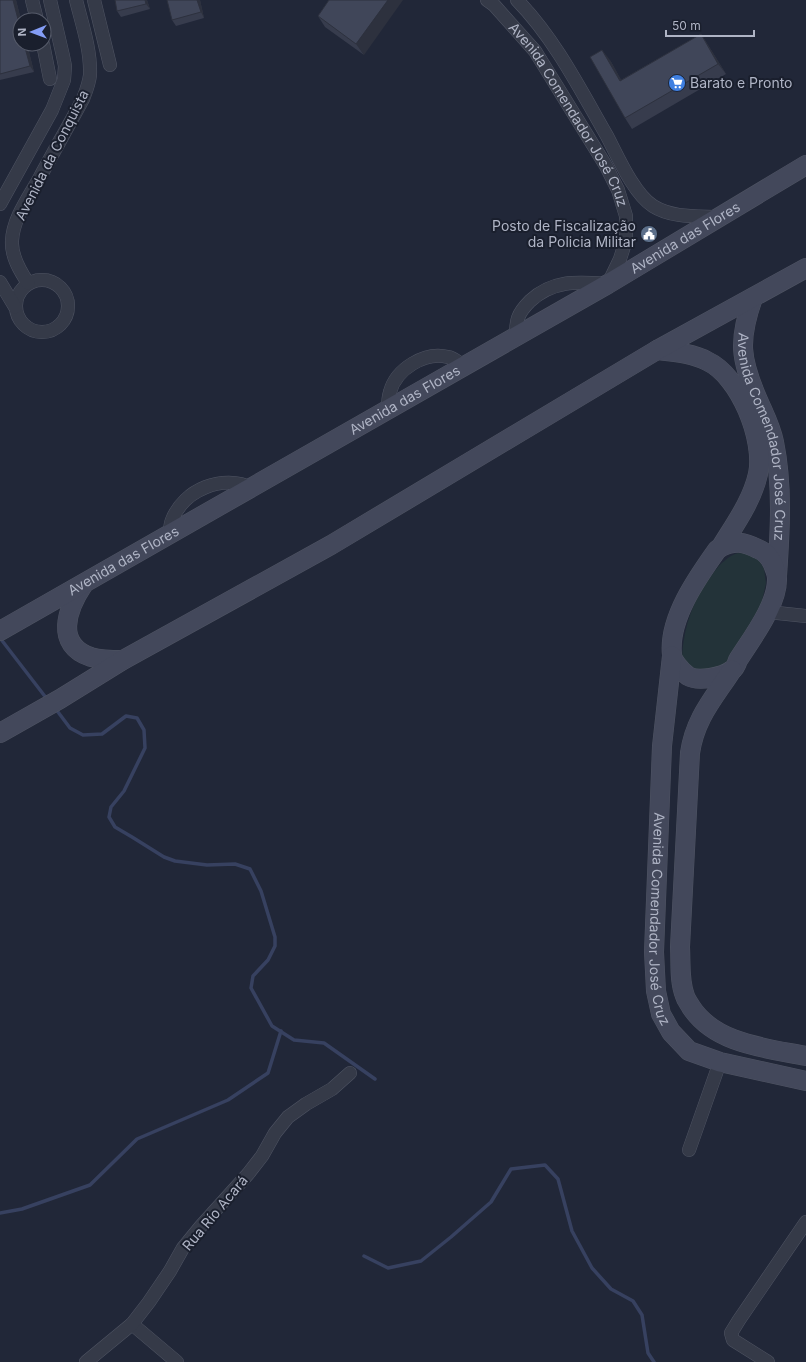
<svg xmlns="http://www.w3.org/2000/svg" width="806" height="1362" font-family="Inter,sans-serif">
<rect width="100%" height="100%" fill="#212738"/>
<path fill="#233339" d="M738,553L750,554L759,560L764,569L766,583L760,610L726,664L697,675L682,656C684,625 694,597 714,572C720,564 728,556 738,553Z"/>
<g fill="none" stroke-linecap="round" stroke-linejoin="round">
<g stroke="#374160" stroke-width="3.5">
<path d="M0,638L47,699"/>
<path d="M55,708L70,728L83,735L102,734L126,716L137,718L144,730L145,748L124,791L111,807L109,817L115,827L132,837L164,857L175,861L207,865L235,864L250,869L261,891L275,937V946L268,960L253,976L251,988L272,1026L294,1040L324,1043L375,1079"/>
<path d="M0,1213L22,1209L90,1185L137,1139L228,1100L268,1073L281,1031"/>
<path d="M364,1256L388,1268L421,1261L451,1237L491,1202L511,1169L545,1165L558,1179L572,1231L592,1268L611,1289L633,1301L642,1315L648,1353L654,1362"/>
</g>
<g stroke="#4f5463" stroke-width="14">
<g id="street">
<path d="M32,0L37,20"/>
<path d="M94,0L110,65"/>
<path id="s1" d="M487,0L494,5L535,51L606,166L618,190L626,216V240L620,259L608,284C579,282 554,279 530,301C525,306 520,312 518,318C516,324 516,331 516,337"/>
<path d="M517,0C555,39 580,89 607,136C618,157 634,194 653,206C672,218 697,216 718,217"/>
<path d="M43,44L50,79"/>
<path d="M0,204L52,110L64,80L65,66L63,56L50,0"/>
<circle cx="42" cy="306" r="26"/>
<path d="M0,282L15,307"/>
<path d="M28,283C20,271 11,256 12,241C13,218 29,197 40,177C54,151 69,125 83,99C86,91 89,84 90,75C91,50 82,24 76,0"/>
<path d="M388,410C388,404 388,398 390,392C396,369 425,351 448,357C454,358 459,363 464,366"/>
<path d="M169,536C170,531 170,525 172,520C184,489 223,474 252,488"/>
<path d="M768,612L806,616"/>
<path d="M689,1150L720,1062"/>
<path d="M132,1324L177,1362"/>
<path d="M86,1362L132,1324L149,1302L170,1271L183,1248L201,1226L248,1174L262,1156L275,1133L288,1117L306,1104L332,1089L350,1073"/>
<path d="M768,1362L733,1340L731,1333L739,1320L806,1222"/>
</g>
</g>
<g stroke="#4f5463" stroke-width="20">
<g id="secondary">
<path id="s2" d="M753,298C738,340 740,359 758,400C764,414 771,427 774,442C783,486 780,532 777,576"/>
<path d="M657,350C674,352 692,353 707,361C740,376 765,440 758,474C752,501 735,524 721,547L717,550C697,578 668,619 672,655C672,658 675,662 677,665C680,669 684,673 688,676C698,682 723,677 732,670C735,668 737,663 738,660C752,638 778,604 777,578C777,574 775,570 774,567C771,559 766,552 758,549C744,542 735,540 721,547"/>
<path d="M83,585C67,609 54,645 91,657C101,660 112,660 123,660"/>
<path id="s3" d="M0,631L608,284L806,165"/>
<path id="s4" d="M672,656L662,746L654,952L656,991L661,1014L671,1032L689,1051L720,1062L806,1081"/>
<path d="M732,670C714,698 695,718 690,753L680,947C681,963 679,981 685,996C686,1000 689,1003 691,1007C715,1044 766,1048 806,1056"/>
<path d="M0,733L60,699L123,660L331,545L657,350L806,268"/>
</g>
</g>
<use href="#street" stroke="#353a48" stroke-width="13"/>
<use href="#secondary" stroke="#43485b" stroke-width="19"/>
</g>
<g fill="#373c4d">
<path d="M0,0H16L21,20H20V44H27L34,72L0,80Z"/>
<path d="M147,0L150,9L121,17L117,11Z"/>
<path d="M200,0L204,18L176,26L172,20Z"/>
<path d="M329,0L364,55L325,27L318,16Z"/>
<path d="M701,34L708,45L726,74L632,129L625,118L610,60L621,80Z"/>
</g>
<g fill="#2d313e">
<path d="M13,0H16L21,20H20V27Z"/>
<path d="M145,0H147L150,9L146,4Z"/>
<path d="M197,0H200L204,18L201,12Z"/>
<path d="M388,0H403L364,55L356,44Z"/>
<path d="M701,34L708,45L726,74L718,64Z"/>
<path d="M24,44H27L34,72L30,66Z"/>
<path d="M602,50L610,60L628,92L620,81Z"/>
</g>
<g fill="#404659" stroke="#2d313e">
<path d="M0,0H13L20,27V44H24L30,66L0,74Z"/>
<path d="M115,0H145L146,4L117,11Z"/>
<path d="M167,0H197L201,12L172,20Z"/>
<path d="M329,0H388L356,44L318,16Z"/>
<path d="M701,34L718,64L625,118L590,57L602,50L620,81Z"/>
</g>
<defs>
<g id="supermarket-disc" transform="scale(0.9)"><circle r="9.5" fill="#3f7fe0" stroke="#1a1f2d"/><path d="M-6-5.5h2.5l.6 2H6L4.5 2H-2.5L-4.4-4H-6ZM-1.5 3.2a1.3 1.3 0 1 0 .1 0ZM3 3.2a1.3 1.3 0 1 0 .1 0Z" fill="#fff"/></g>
<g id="civic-disc" transform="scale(0.9)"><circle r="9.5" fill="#5c6f8a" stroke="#1a1f2d"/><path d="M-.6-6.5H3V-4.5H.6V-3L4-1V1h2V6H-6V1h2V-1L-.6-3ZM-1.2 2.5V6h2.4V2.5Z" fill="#fff"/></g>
</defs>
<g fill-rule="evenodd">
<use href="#supermarket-disc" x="677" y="83"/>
<use href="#civic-disc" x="649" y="234"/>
</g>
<g text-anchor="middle" stroke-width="4" stroke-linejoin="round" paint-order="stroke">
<g font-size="14" fill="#afb4c5" stroke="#1a1f2d" text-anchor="start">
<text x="690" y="88">Barato e Pronto</text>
<text x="636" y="231" text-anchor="end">Posto de Fiscalização<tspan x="636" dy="16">da Policia Militar</tspan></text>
</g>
<g font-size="14" fill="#afb4c5" stroke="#1a1f2d">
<text dy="5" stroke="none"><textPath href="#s1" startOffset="142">Avenida Comendador José Cruz</textPath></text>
<text transform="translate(52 155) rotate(-63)" y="5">Avenida da Conquista</text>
<text dy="5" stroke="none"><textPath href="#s3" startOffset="790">Avenida das Flores</textPath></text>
<text dy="5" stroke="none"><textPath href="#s3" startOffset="466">Avenida das Flores</textPath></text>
<text dy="5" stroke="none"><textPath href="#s2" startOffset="143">Avenida Comendador José Cruz</textPath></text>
<text dy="5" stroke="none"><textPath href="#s3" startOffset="142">Avenida das Flores</textPath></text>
<text dy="5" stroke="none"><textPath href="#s4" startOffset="264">Avenida Comendador José Cruz</textPath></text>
<text transform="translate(215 1213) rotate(-50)" y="5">Rua Río Acará</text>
</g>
</g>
<g transform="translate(32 32) rotate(269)"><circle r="19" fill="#1a1f2d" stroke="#565b6a"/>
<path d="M0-3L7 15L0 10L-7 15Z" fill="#849df5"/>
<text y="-6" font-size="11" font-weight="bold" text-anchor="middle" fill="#afb4c5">N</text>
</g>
<path d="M666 30v6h88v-6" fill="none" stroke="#afb4c5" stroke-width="2"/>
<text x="672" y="30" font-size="12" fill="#afb4c5" stroke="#1a1f2d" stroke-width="3" paint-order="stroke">50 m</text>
</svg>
